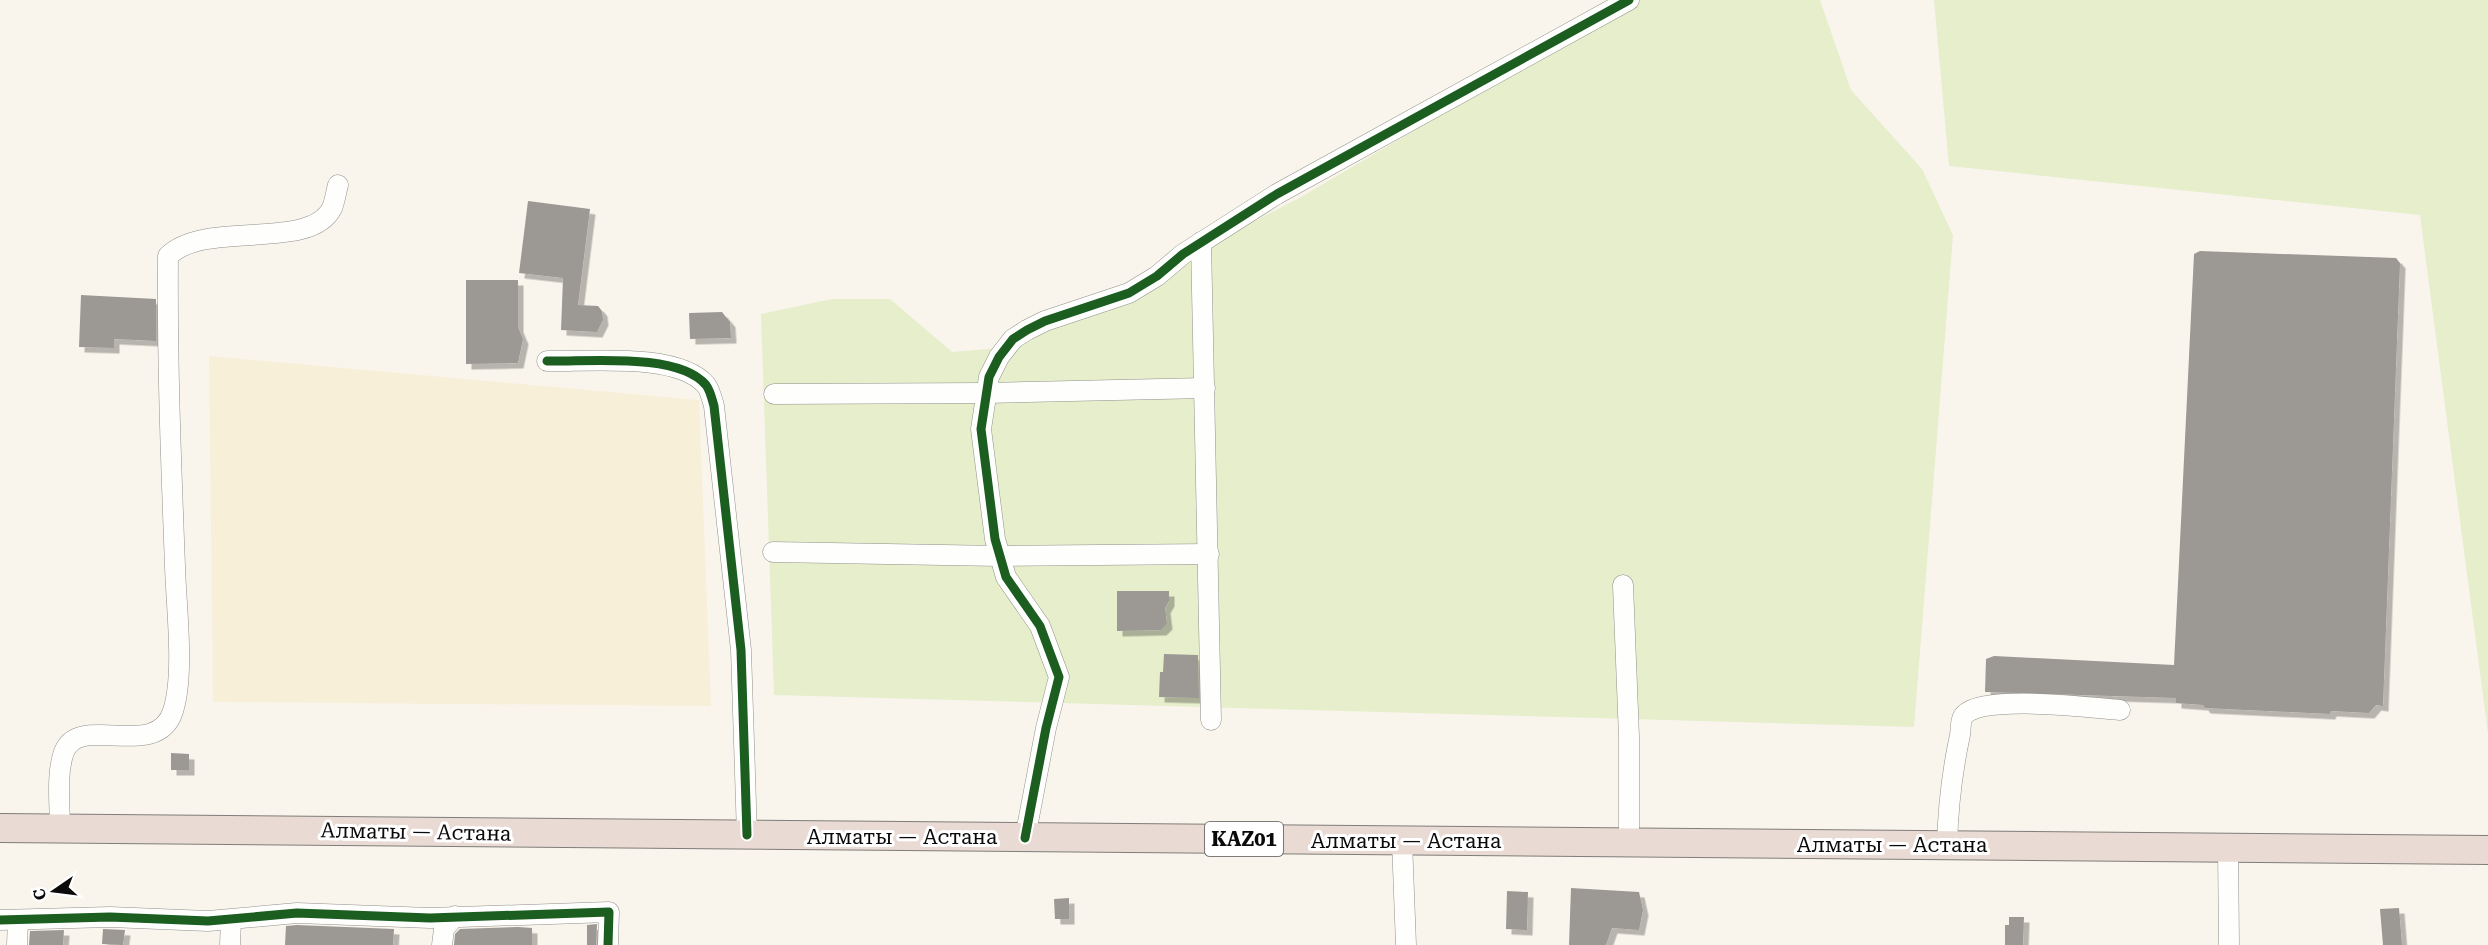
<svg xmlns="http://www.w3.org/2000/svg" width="2488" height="945" font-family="'Roboto Serif',serif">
<defs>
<filter id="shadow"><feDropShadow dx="5.5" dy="5.5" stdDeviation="0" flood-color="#0004"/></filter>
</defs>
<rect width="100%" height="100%" fill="#f9f5ed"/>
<path fill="#f7efd8" d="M209,356L699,400L711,706L213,702Z"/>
<g fill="#e6eecc">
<path d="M1637,0H1820L1851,90L1922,169L1953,235L1914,727L774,695L761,314L832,299H890L952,352L1012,347L1301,197Z"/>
<path d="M1934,0H2488V734L2420,215L1949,166Z"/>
</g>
<g fill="#9c9893" filter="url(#shadow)">
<path d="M528,201L590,209L578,305L598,306L602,311L603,320L597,332L561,330L563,278L519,273Z"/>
<path d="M2200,251L2396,258L2400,263L2383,706L2376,705L2369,713L2331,711L2330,714L2205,708L2203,705L2176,703V698L1985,692L1986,659L1994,656L2174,665L2194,254Z"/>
<path d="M466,280H518V327L523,339L518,363L466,364Z"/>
<path d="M81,295L156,299V341L114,339V348L79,347Z"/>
<path d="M722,312L730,322L731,338L690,339L689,313Z"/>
<path d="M1117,591H1169V601L1165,608L1167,624L1161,630L1117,631Z"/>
<path d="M1164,654L1198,655L1199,698L1159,697L1160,672H1163Z"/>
<path d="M171,753L189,754V770H171Z"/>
<path d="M1571,888L1639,892L1643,910L1639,930L1612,928L1606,945H1569Z"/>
<path d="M1507,891L1528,892L1527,930L1506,929Z"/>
<path d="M1069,898V919H1055L1054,899Z"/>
<path d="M2399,908L2402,945H2383L2380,909Z"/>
<path d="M2009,917H2024L2023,945H2005V925H2009Z"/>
<path d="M597,924L596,945H587V925Z"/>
<path d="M297,925L394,929L393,945H285L286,926Z"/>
<path d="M518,927L532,928V945H454L455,934L460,929Z"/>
<path d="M103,929L125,930L123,945L102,944Z"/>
<path d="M64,930L63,945H29L30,931Z"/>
</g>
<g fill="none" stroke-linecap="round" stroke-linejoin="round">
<g stroke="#92908c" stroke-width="21">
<g id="minor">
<path d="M1201,242L1211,720"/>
<path d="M547,361C588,362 678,352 706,385C710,390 712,399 714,406L741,650L747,835"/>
<path d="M774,394L986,393L1205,388"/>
<path d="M773,552L1000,556L1209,554"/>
<path d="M1623,585L1629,737V843"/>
<path d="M60,829C60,805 56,774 64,752C79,712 157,762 173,711C185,673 176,606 175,566C171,462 167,360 168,256C206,219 310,252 332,208C335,201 336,192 338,185"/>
<path d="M1025,838L1046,728L1059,677L1040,626L1006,577L995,539L981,429L989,377L999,357L1013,339L1027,330L1045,321L1129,293L1157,276L1183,254L1277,194L1629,0"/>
<path d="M1402,841L1406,945"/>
<path d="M1947,845C1948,809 1952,772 1960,735C1961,730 1960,722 1963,717C1975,693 2094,708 2120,710"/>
<path d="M2228,848L2229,945"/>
<path d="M0,920L110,917L208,921L297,913L430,918L609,912L608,945"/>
<path d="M17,945L18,921"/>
<path d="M230,945L231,920"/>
<path d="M442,945L444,929L455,916"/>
</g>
</g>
<g stroke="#7f7d7a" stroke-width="30">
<path id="highway" d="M0,828L2488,850"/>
</g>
<use href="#minor" stroke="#fefefc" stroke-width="20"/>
<use href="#highway" stroke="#e9dad3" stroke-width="28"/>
<g stroke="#fff" stroke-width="13">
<g id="cycleway">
<path d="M547,361C588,362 678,352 706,385C710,390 712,399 714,406L741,650L747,835"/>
<path d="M1025,838L1046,728L1059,677L1040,626L1006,577L995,539L981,429L989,377L999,357L1013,339L1027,330L1045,321L1129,293L1157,276L1183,254L1277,194L1629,0"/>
<path d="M0,920L110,917L208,921L297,913L430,918L609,912L608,945"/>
</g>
</g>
<use href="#cycleway" stroke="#1b5e20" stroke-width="9"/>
</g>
<g text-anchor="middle" stroke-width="6" stroke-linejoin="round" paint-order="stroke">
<rect fill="#fff" stroke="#545454" stroke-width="1.5" x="1205" y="822" width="78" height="34" rx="4.5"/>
<g font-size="20" font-weight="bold" fill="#0a0a0a">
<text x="1244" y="846">KАZ01</text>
</g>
<g font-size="21" fill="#0a0a0a" stroke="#fff">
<text transform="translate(416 832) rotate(1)" y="7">Алматы — Астана</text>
<text x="902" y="844">Алматы — Астана</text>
<text x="1406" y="848">Алматы — Астана</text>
<text x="1892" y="852">Алматы — Астана</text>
</g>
</g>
<g transform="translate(54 891) rotate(256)" stroke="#ffffff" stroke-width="4.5" paint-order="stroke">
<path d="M0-4.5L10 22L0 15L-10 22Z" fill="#0a0a0a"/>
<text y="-9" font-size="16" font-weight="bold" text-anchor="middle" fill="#0a0a0a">С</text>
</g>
</svg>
